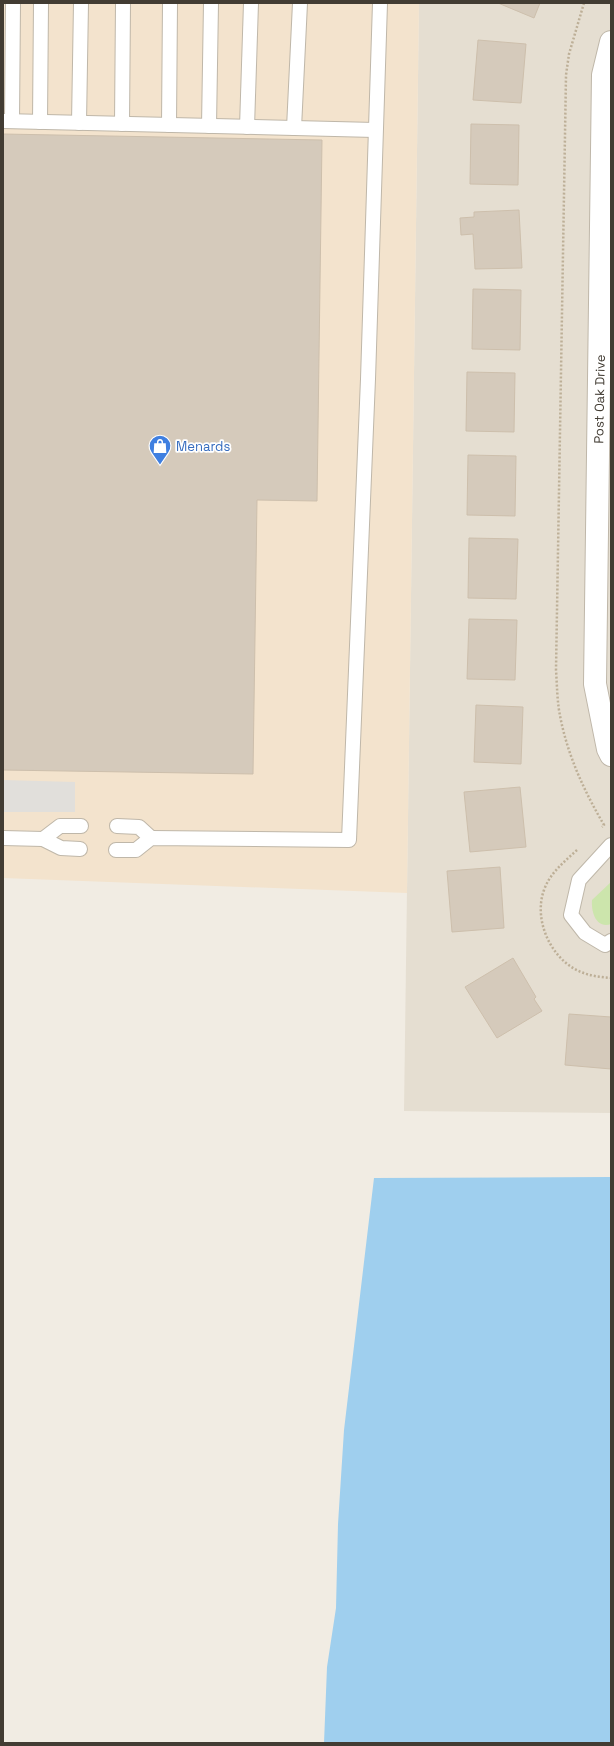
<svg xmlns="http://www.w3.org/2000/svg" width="614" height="1746" font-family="'Space Grotesk',sans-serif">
<rect width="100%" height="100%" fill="#f1ece3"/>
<path fill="#e5ded1" d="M419,3H611V1113L404,1111Z"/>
<path fill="#f3e3cd" d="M3,3H419L407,893L3,878Z"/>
<path fill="#cce5ac" d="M611,882V924C596,929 591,912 592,900Z"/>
<path fill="#e1dfdb" d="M3,780L75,782V812H3Z"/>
<path fill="#9fcfee" d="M611,1177V1743H324L327,1667L336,1608L338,1524L344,1430L374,1178Z"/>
<g fill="#d5cabb" stroke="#cdbfac">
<path d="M498,3H540L534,18Z"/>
<path d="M478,40L526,44L521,103L473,100Z"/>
<path d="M471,124L519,125L518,185L470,184Z"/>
<path d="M3,134L322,140L317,501L257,500L253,774L3,770Z"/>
<path d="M519,210L522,268L475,269L473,234L461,235L460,218L474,217V212Z"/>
<path d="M473,289L521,290L520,350L472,349Z"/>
<path d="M467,372L515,373L514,432L466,431Z"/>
<path d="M468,455L516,456L515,516L467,515Z"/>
<path d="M469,538L518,539L516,599L468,598Z"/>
<path d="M469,619L517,620L515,680L467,679Z"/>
<path d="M476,705L523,707L521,764L474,762Z"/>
<path d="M520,787L526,847L470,852L464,792Z"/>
<path d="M500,867L504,928L452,932L447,871Z"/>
<path d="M513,958L536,997L534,999L542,1011L497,1038L465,987Z"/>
<path d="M569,1014L611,1017V1069L565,1065Z"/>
</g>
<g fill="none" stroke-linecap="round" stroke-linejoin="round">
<g stroke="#bfb7a9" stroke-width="16">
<g id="lane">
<path d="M3,121L375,130"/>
<path d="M12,121L13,3"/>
<path d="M40,122L41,3"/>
<path d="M79,123L81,3"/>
<path d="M122,124L123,3"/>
<path d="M169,125L170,3"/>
<path d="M209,126L211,3"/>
<path d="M247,127L251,3"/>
<path d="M294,128L300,3"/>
<path d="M117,826L139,827L151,838"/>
<path d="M3,838L43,839L61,848L80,849"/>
<path d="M43,839L60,826H81"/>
<path d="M611,845L579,880L571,915L585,933L605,945L611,941"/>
<path d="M116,850H136L151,838L349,840L368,379L380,3"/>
</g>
</g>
<g stroke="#bfb7a9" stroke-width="24">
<path id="street" d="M611,42L603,75L595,684L608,749L611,755"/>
</g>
<g stroke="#bdaf97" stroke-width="2.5" stroke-dasharray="2 2" stroke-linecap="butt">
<path d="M584,3L569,54L566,75L556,670C557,684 557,697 559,710C566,752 583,789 604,825L602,827"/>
<path d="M577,850C564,862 550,873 544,890C533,920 551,960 581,972C590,976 601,977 611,978"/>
</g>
<use href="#lane" stroke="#fff" stroke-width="14"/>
<use href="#street" stroke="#fff" stroke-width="22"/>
</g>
<defs>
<g id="shop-pin" transform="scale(1.15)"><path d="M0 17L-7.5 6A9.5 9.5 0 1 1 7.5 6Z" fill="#3f7fe0" stroke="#fff"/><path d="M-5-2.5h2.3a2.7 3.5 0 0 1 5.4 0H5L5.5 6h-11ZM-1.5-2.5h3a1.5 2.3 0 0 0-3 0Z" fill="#fff"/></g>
</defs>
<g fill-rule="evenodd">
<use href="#shop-pin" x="160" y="446"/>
</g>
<g text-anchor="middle" stroke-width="3.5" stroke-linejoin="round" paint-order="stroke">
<g font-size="13" fill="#423c33" stroke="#fff">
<text transform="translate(599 399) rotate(-89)" y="5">Post Oak Drive</text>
</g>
<g font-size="13" fill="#366cbe" stroke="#fff" text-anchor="start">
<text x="176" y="451">Menards</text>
</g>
</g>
<rect width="614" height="1746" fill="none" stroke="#423c33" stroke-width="8"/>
</svg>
